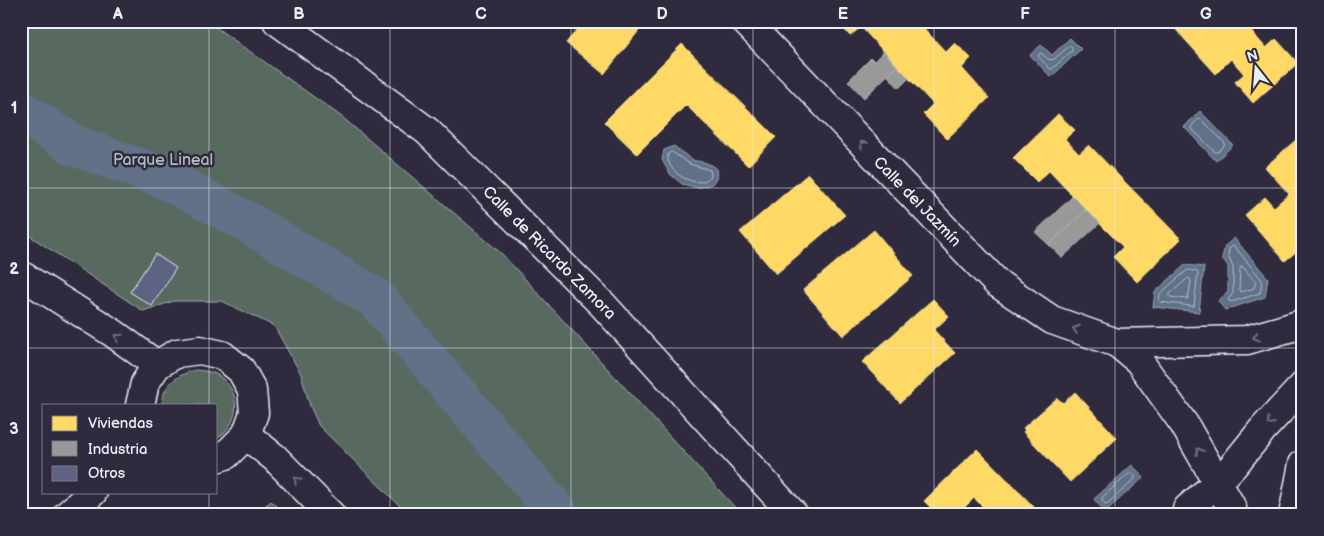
<svg xmlns="http://www.w3.org/2000/svg" width="1324" height="536" font-family="'Balsamiq Sans',sans-serif">
<rect width="100%" height="100%" fill="#2f2a3d"/>
<filter id="ink" filterUnits="userSpaceOnUse"><feTurbulence type="fractalNoise" baseFrequency=".02" numOctaves="2"/><feDisplacementMap in="SourceGraphic" scale="10" xChannelSelector="R" yChannelSelector="G"/><feConvolveMatrix kernelMatrix="1 2 1 2 8 2 1 2 1" color-interpolation-filters="sRGB"/></filter>
<g filter="url(#ink)">
<g fill="#596a61" stroke="#a0aeac">
<path d="M21,21H207L342,117L502,254L742,515H409L319,426L310,406L301,374L274,326L222,301H174L143,311L21,230Z"/>
<path d="M196,370C204,371 212,371 219,376C243,392 240,425 216,439V405H162C162,385 178,374 196,370Z"/>
<path d="M271,501L285,515H248L256,513Z"/>
</g>
<g fill="#617188" stroke="#97a4b5">
<path d="M1070,38L1081,49L1051,77L1030,55L1041,45L1052,55Z"/>
<path d="M1200,111L1233,145L1216,161L1184,127Z"/>
<path d="M674,146L692,160L707,163L716,168L717,177L712,184L698,188L682,184L670,174L662,160L664,150Z"/>
<path d="M1234,238L1268,278L1265,297L1225,310L1218,301L1228,292V266L1222,258L1225,246Z"/>
<path d="M1185,265L1204,267L1199,312L1153,307L1155,292Z"/>
<path d="M1132,465L1144,477L1105,512L1094,499Z"/>
</g>
<g fill="#ffd966" stroke="#f8e092">
<path d="M584,21H645L646,22L604,74L566,43Z"/>
<path d="M837,21H918L929,34L897,66L861,27L850,36Z"/>
<path d="M1168,21H1213L1188,43Z"/>
<path d="M1213,21H1242L1266,48L1276,39L1298,63L1253,103L1235,82L1244,74L1231,59L1216,74L1188,43Z"/>
<path d="M929,34L946,52L955,43L971,58L962,68L989,98L947,139L923,114L933,104L897,66Z"/>
<path d="M682,44L776,137L748,166L686,105L637,154L604,122Z"/>
<path d="M1058,114L1075,130L1065,139L1079,154L1089,145L1119,176L1086,210L1049,171L1037,182L1013,158Z"/>
<path d="M1297,139L1303,146V246L1285,261L1245,215L1265,197L1274,207L1289,194L1265,167Z"/>
<path d="M808,174L845,215L776,274L740,232Z"/>
<path d="M1119,176L1181,239L1137,282L1113,257L1123,247L1086,210Z"/>
<path d="M874,230L913,276L843,336L803,290Z"/>
<path d="M933,299L949,316L934,330L955,353L900,403L862,362Z"/>
<path d="M1075,392L1117,438L1070,482L1023,432L1025,430L1023,428L1057,398L1063,403Z"/>
<path d="M977,449L1042,515H991L974,498L957,515H938L924,501Z"/>
</g>
<g fill="#999" stroke="#b1b3b6">
<path d="M884,51L897,66L864,98L848,81L871,58L874,61Z"/>
<path d="M897,66L909,78L899,88L888,76Z"/>
<path d="M1073,196L1086,210L1049,245L1035,232Z"/>
<path d="M1086,210L1100,223L1062,258L1049,245Z"/>
</g>
<g fill="none" stroke-linecap="round" stroke-linejoin="round">
<g stroke="#b2becb" stroke-width="1">
<path d="M1071,46L1072,48V51L1052,69H1050L1038,56L1039,54L1041,53L1048,59L1053,60L1068,47Z"/>
<path d="M1199,119L1202,120L1225,143L1224,146L1218,152H1215L1192,129V126Z"/>
<path d="M672,152L690,164L710,170L711,176C699,192 664,172 668,154Z"/>
<path d="M1234,246L1262,280L1260,293L1231,302L1228,300L1233,293V267L1228,256L1229,249Z"/>
<path d="M1242,266L1256,282L1254,288L1242,292L1239,290L1240,269Z"/>
<path d="M1188,270L1196,271L1198,273L1194,306H1192L1160,302L1159,301L1160,294Z"/>
<path d="M1189,278L1191,281L1188,299L1170,297V294Z"/>
<path d="M1130,473H1132L1135,475V479L1107,504L1104,503L1102,501V498Z"/>
</g>
<path stroke="#617188" stroke-width="41" d="M21,111L73,145L160,176L247,222L375,298L559,515"/>
</g>
<path fill="#5d6380" stroke="#e8f1f8" d="M155,254L176,268L152,306L130,292Z"/>
<g fill="none" stroke-linecap="round" stroke-linejoin="round">
<g stroke="#e8f1f8" stroke-width="31">
<g id="minor">
<path d="M277,21L427,131L603,305L794,515"/>
<path d="M745,21L997,283L1052,320L1117,343L1139,361L1184,424L1232,508"/>
<path d="M21,275L113,333L157,365"/>
<path d="M1117,343L1247,340L1295,326L1303,323"/>
<path d="M140,405L145,383L157,365L177,353L200,350L222,355L241,370L252,390L254,413L246,435L226,455L216,458"/>
<path d="M246,435L275,458L331,515"/>
<path d="M1187,509L1217,483L1233,466L1263,429L1303,386"/>
<path d="M67,515L93,492"/>
<path d="M1293,515L1303,464"/>
</g>
</g>
<use href="#minor" stroke="#2f2a3d" stroke-width="28"/>
</g>
<defs><path id="oneway-chevron" d="M-2-3.5L2.5 0L-2 3.5" fill="none" stroke-width="1.6" stroke-linecap="round" stroke-linejoin="round" transform="scale(1.25)"/></defs>
<g stroke="#70707e">
<use href="#oneway-chevron" transform="translate(863 144) rotate(-134)"/>
<use href="#oneway-chevron" transform="translate(1076 329) rotate(-160)"/>
<use href="#oneway-chevron" transform="translate(118 337) rotate(-145)"/>
<use href="#oneway-chevron" transform="translate(1256 337) rotate(164)"/>
<use href="#oneway-chevron" transform="translate(1270 422) rotate(132)"/>
<use href="#oneway-chevron" transform="translate(1199 451) rotate(-119)"/>
<use href="#oneway-chevron" transform="translate(297 480) rotate(-135)"/>
</g>
</g>
<path fill="none" stroke="#e8f1f8" stroke-width="1" stroke-opacity="0.55" d="M209,21V405M390,21V515M571,21V515M753,21V515M934,21V515M1115,21V515M21,188H1303M21,348H1303M209,492V515"/>
<g text-anchor="middle" stroke-width="5" stroke-linejoin="round" paint-order="stroke">
<g font-size="16" fill="#afbbbc" stroke="#2f2a3d">
<text x="163" y="165">Parque Lineal</text>
</g>
<g font-size="16" fill="#e8f1f8" stroke="#2f2a3d">
<text transform="translate(918 201) rotate(46)" y="6">Calle del Jazmín</text>
<text transform="translate(550 252) rotate(45)" y="6">Calle de Ricardo Zamora</text>
</g>
</g>
<rect width="1324" height="536" fill="none" stroke="#2f2a3d" stroke-width="55"/>
<rect x="42" y="404" width="175" height="90" fill="#2f2a3d" stroke="#797a88"/>
<rect x="52" y="416" width="25" height="15" fill="#ffd966" stroke="#797a88"/>
<text x="88" y="428" font-size="15" fill="#e8f1f8">Viviendas</text>
<rect x="52" y="441" width="25" height="15" fill="#999999" stroke="#797a88"/>
<text x="88" y="454" font-size="15" fill="#e8f1f8">Industria</text>
<rect x="52" y="466" width="25" height="15" fill="#5d6380" stroke="#797a88"/>
<text x="88" y="478" font-size="15" fill="#e8f1f8">Otros</text>
<g transform="translate(1256 68) rotate(343)" stroke="#2f2a3d" stroke-width="4" paint-order="stroke">
<path d="M0-4L9 19L0 12L-9 19Z" fill="#e8f1f8"/>
<text y="-8" font-size="14" font-weight="bold" text-anchor="middle" fill="#e8f1f8">N</text>
</g>
<rect x="28" y="28" width="1268" height="480" fill="none" stroke="#e8f1f8" stroke-width="2"/>
<g font-size="16" text-anchor="middle" font-weight="bold" fill="#e8f1f8">
<text x="118" y="19">A</text>
<text x="299" y="19">B</text>
<text x="481" y="19">C</text>
<text x="662" y="19">D</text>
<text x="843" y="19">E</text>
<text x="1025" y="19">F</text>
<text x="1206" y="19">G</text>
<text x="14" y="113">1</text>
<text x="14" y="274">2</text>
<text x="14" y="434">3</text>
</g>
</svg>
